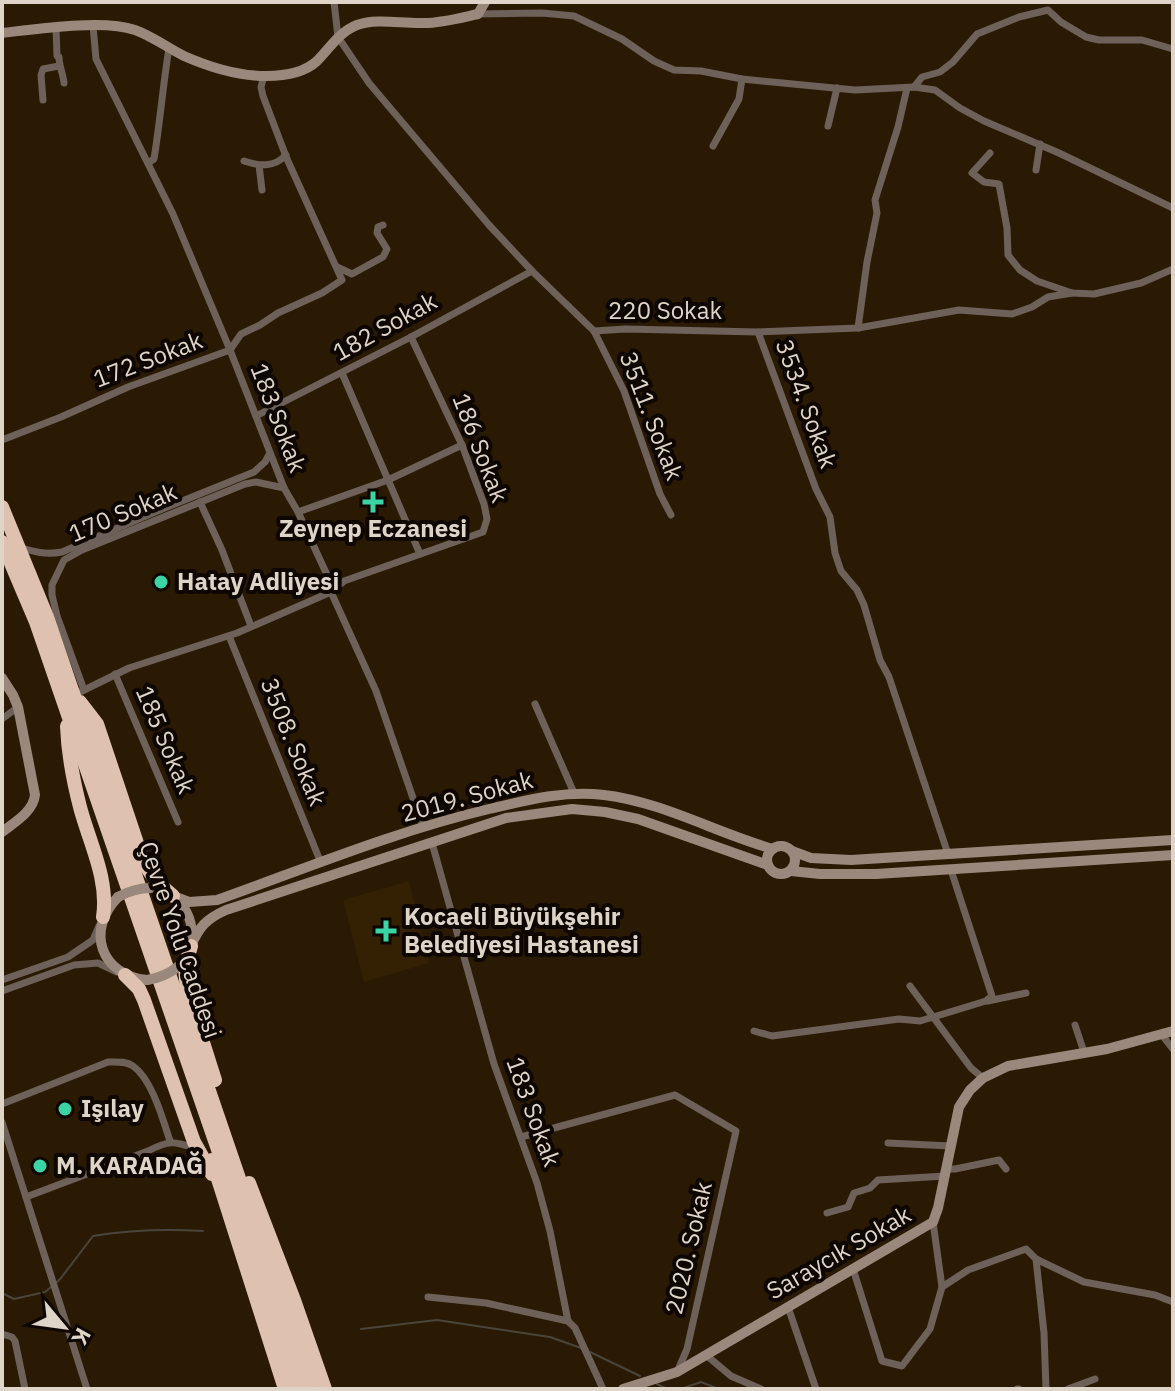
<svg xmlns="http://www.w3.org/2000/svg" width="1175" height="1391" font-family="'IBM Plex Sans',sans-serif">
<rect width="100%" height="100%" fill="#2a1a04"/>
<path fill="#342003" d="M409,881L429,963L364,982L343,900Z"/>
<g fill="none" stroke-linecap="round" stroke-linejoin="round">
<g stroke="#49453c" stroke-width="2">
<path d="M56,1283L61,1278L93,1236C130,1230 165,1229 203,1231"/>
<path d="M2,1293L14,1299L45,1292L51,1287"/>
<path d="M361,1329L437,1320L550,1337L581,1348"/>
<path d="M590,1352L640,1376"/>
<path d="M657,1384L667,1389"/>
<path d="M681,1389L701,1382L719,1389"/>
</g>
<g stroke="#6d615a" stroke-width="7">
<path d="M334,2L338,37L369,83L489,225L532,271L594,331L624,391L660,494L671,515"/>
<path d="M478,14L542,13L574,16L622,39L654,61L674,70L701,71L742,79L855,90L914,87L935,90L960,108L984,121L1059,153L1173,208"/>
<path d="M93,26L96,59L173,214L230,350L284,488L298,512L328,577L331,592L376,691L423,827"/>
<path d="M56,28L57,56L59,57C59,66 63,73 64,83"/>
<path d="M914,87L922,77L940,72L953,62L977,34L1019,17L1048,10L1061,22L1086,37L1099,40H1142L1173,49"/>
<path d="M43,100L41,75L43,69L59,66"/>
<path d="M828,126L837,88"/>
<path d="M713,146L739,99L742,79"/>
<path d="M990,153L972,173L984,182L999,184L1007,228L1008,255L1020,270L1037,281L1072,293L1094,294L1141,283L1173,269"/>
<path d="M244,161C259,166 274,168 286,155"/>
<path d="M148,163L154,159C160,122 163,85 169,48"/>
<path d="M259,165L262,190"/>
<path d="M1036,170L1040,144"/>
<path d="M337,267L352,274L383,257L387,249L377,233L378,227L383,225"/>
<path d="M858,328L867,262L877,213L875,200L898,127L907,88"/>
<path d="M594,331L625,329L758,332L858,328L959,310L1012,314L1032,307L1048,297L1072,293"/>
<path d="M758,332L816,489L830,517L835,553L841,571L857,590L864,605L880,660L889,677L948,854"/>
<path d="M342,373L420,554"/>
<path d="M256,416L411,337L532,271"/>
<path d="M2,440L61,417L128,387L230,350L241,334L260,325L278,313L322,293L342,280L287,159L263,96L261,87L264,76"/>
<path d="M200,502L222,550L251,626"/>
<path d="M298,512L388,480L462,445"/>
<path d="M19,547C34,552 46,555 62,552L155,512L254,472L265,462L270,453"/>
<path d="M229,636L321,863"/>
<path d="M115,674L178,822"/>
<path d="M84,690L57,616L52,595V585L64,560L82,550L245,484L256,482L284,488"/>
<path d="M74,695L129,668L237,633L331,592L344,581L483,532L487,519L484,504L462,445L411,337"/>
<path d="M535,704L574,793"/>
<path d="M2,719L18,707"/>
<path d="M432,843L494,1064L537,1183L550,1231L568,1321L575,1328L603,1389"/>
<path d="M2,980L68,957L93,940L99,926"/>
<path d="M910,986L971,1068L983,1078"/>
<path d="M2,991L74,965L98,963L117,972"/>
<path d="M988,1001L1026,993"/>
<path d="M1075,1025L1084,1052"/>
<path d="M754,1031L772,1036L899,1019L920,1021L986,1001L992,996L951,870"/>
<path d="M1162,1035L1173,1049"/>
<path d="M2,1104L108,1062C117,1062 126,1061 133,1066C152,1079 163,1120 170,1141"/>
<path d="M2,1122L87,1389"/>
<path d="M521,1137L675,1095L736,1131L687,1349L678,1370"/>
<path d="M888,1143L951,1146"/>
<path d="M946,1169H955L999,1160L1006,1169"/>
<path d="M26,1197L148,1151C169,1140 174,1141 196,1149"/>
<path d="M827,1213L848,1207L854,1193L870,1188L878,1180L945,1176"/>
<path d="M933,1222L942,1287L968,1270L1026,1249L1036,1259L1084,1282L1155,1295L1173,1302"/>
<path d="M1036,1259L1044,1333L1046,1389"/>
<path d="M853,1269L882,1361L902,1366L930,1329L942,1287"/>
<path d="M428,1297L486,1303L568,1321"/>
<path d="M788,1307L816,1389"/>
<path d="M2,1334L12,1337L15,1341L25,1389"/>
<path d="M706,1355L731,1376L761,1389"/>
<path d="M1017,1389H1019"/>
<path d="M1068,1389L1095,1379"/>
</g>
<g stroke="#9b887c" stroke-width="10">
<path d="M2,33C37,29 103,19 135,30C152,36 168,48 184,56C209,67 238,76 266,76C283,76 304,73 317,61C330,48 339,32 357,25C378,18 402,24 424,23C442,23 460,18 478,14L485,2"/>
<path d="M2,678L13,695L18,707L35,795C33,812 15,822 2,832"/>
<circle cx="781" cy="860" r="14"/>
<path d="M792,851L811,858L851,860L1173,840"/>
<path d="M791,871L820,874H876L1173,855"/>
<path d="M173,896L189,902L217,900C307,868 396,831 489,809C527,800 565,790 604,795C663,802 716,833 773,849"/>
<path d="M118,897C85,931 101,975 147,980"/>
<path d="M175,897C187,909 194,922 191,940"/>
<path d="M191,946C199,927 206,919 226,910L506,818L572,809L605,812L638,819L768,865"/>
<path d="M623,1389L677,1372L933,1222L938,1208L959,1107L970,1090L983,1078L1008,1066L1107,1049L1173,1031"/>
</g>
<g stroke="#dfc1af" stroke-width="14">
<path d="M2,507L47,617L311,1389"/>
<path d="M2,542L36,622L243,1222L298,1389"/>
<path d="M80,702L97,724L144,864L157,882L173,896"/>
<path d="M67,726C68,753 73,780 80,807C89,842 109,879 103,917"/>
<path d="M191,946L185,967L187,992L215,1080"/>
<path d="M125,975L139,989L144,1000L194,1142L212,1174"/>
<path d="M212,1160L285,1389"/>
<path d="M249,1183L294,1300L325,1389"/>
</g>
<g stroke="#9b887c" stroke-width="10">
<path d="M118,897C129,891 138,888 151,888"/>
<path d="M147,980C160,978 169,974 179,966"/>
</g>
</g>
<g fill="#3bd4a4" stroke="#0d0601" stroke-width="3">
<path d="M369 490h8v8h8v8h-8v8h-8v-8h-8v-8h8z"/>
<circle cx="161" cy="582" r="8"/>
<path d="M382 919h8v8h8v8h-8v8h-8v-8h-8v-8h8z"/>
<circle cx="65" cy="1109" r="8"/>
<circle cx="40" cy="1166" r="8"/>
</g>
<g text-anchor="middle" stroke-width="8" stroke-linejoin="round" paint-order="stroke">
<g font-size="24" fill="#dfd4c8" stroke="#0d0601">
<text x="665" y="319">220 Sokak</text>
<text transform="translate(385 327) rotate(-29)" y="8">182 Sokak</text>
<text transform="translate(148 360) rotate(-21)" y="8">172 Sokak</text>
<text transform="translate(806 404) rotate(70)" y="8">3534. Sokak</text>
<text transform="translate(651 416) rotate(69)" y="8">3511. Sokak</text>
<text transform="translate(278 418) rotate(69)" y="8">183 Sokak</text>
<text transform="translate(480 448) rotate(69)" y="8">186 Sokak</text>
<text transform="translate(123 513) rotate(-23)" y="8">170 Sokak</text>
<text transform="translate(165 740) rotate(67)" y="8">185 Sokak</text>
<text transform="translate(293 742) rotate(68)" y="8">3508. Sokak</text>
<text transform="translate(467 797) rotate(-15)" y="8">2019. Sokak</text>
<text transform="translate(180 940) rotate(71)" y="8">Çevre Yolu Caddesi</text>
<text transform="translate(533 1112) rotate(70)" y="8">183 Sokak</text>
<text transform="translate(689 1248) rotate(-77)" y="8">2020. Sokak</text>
<text transform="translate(839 1253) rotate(-30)" y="8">Saraycık Sokak</text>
</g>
<g font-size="24" font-weight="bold" fill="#dfd4c8" stroke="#0d0601" text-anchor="start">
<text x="373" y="537" text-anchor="middle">Zeynep Eczanesi</text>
<text x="177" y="590">Hatay Adliyesi</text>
<text x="404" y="925">Kocaeli Büyükşehir<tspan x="404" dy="28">Belediyesi Hastanesi</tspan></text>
<text x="81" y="1117">Işılay</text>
<text x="56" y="1174">M. KARADAĞ</text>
</g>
</g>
<rect width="1175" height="1391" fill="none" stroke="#dfd4c8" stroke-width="8"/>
<g transform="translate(64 1327) rotate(119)" stroke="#0d0601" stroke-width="6" paint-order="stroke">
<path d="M0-6L14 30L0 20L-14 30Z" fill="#dfd4c8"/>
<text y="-12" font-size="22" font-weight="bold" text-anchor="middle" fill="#dfd4c8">K</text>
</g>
</svg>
